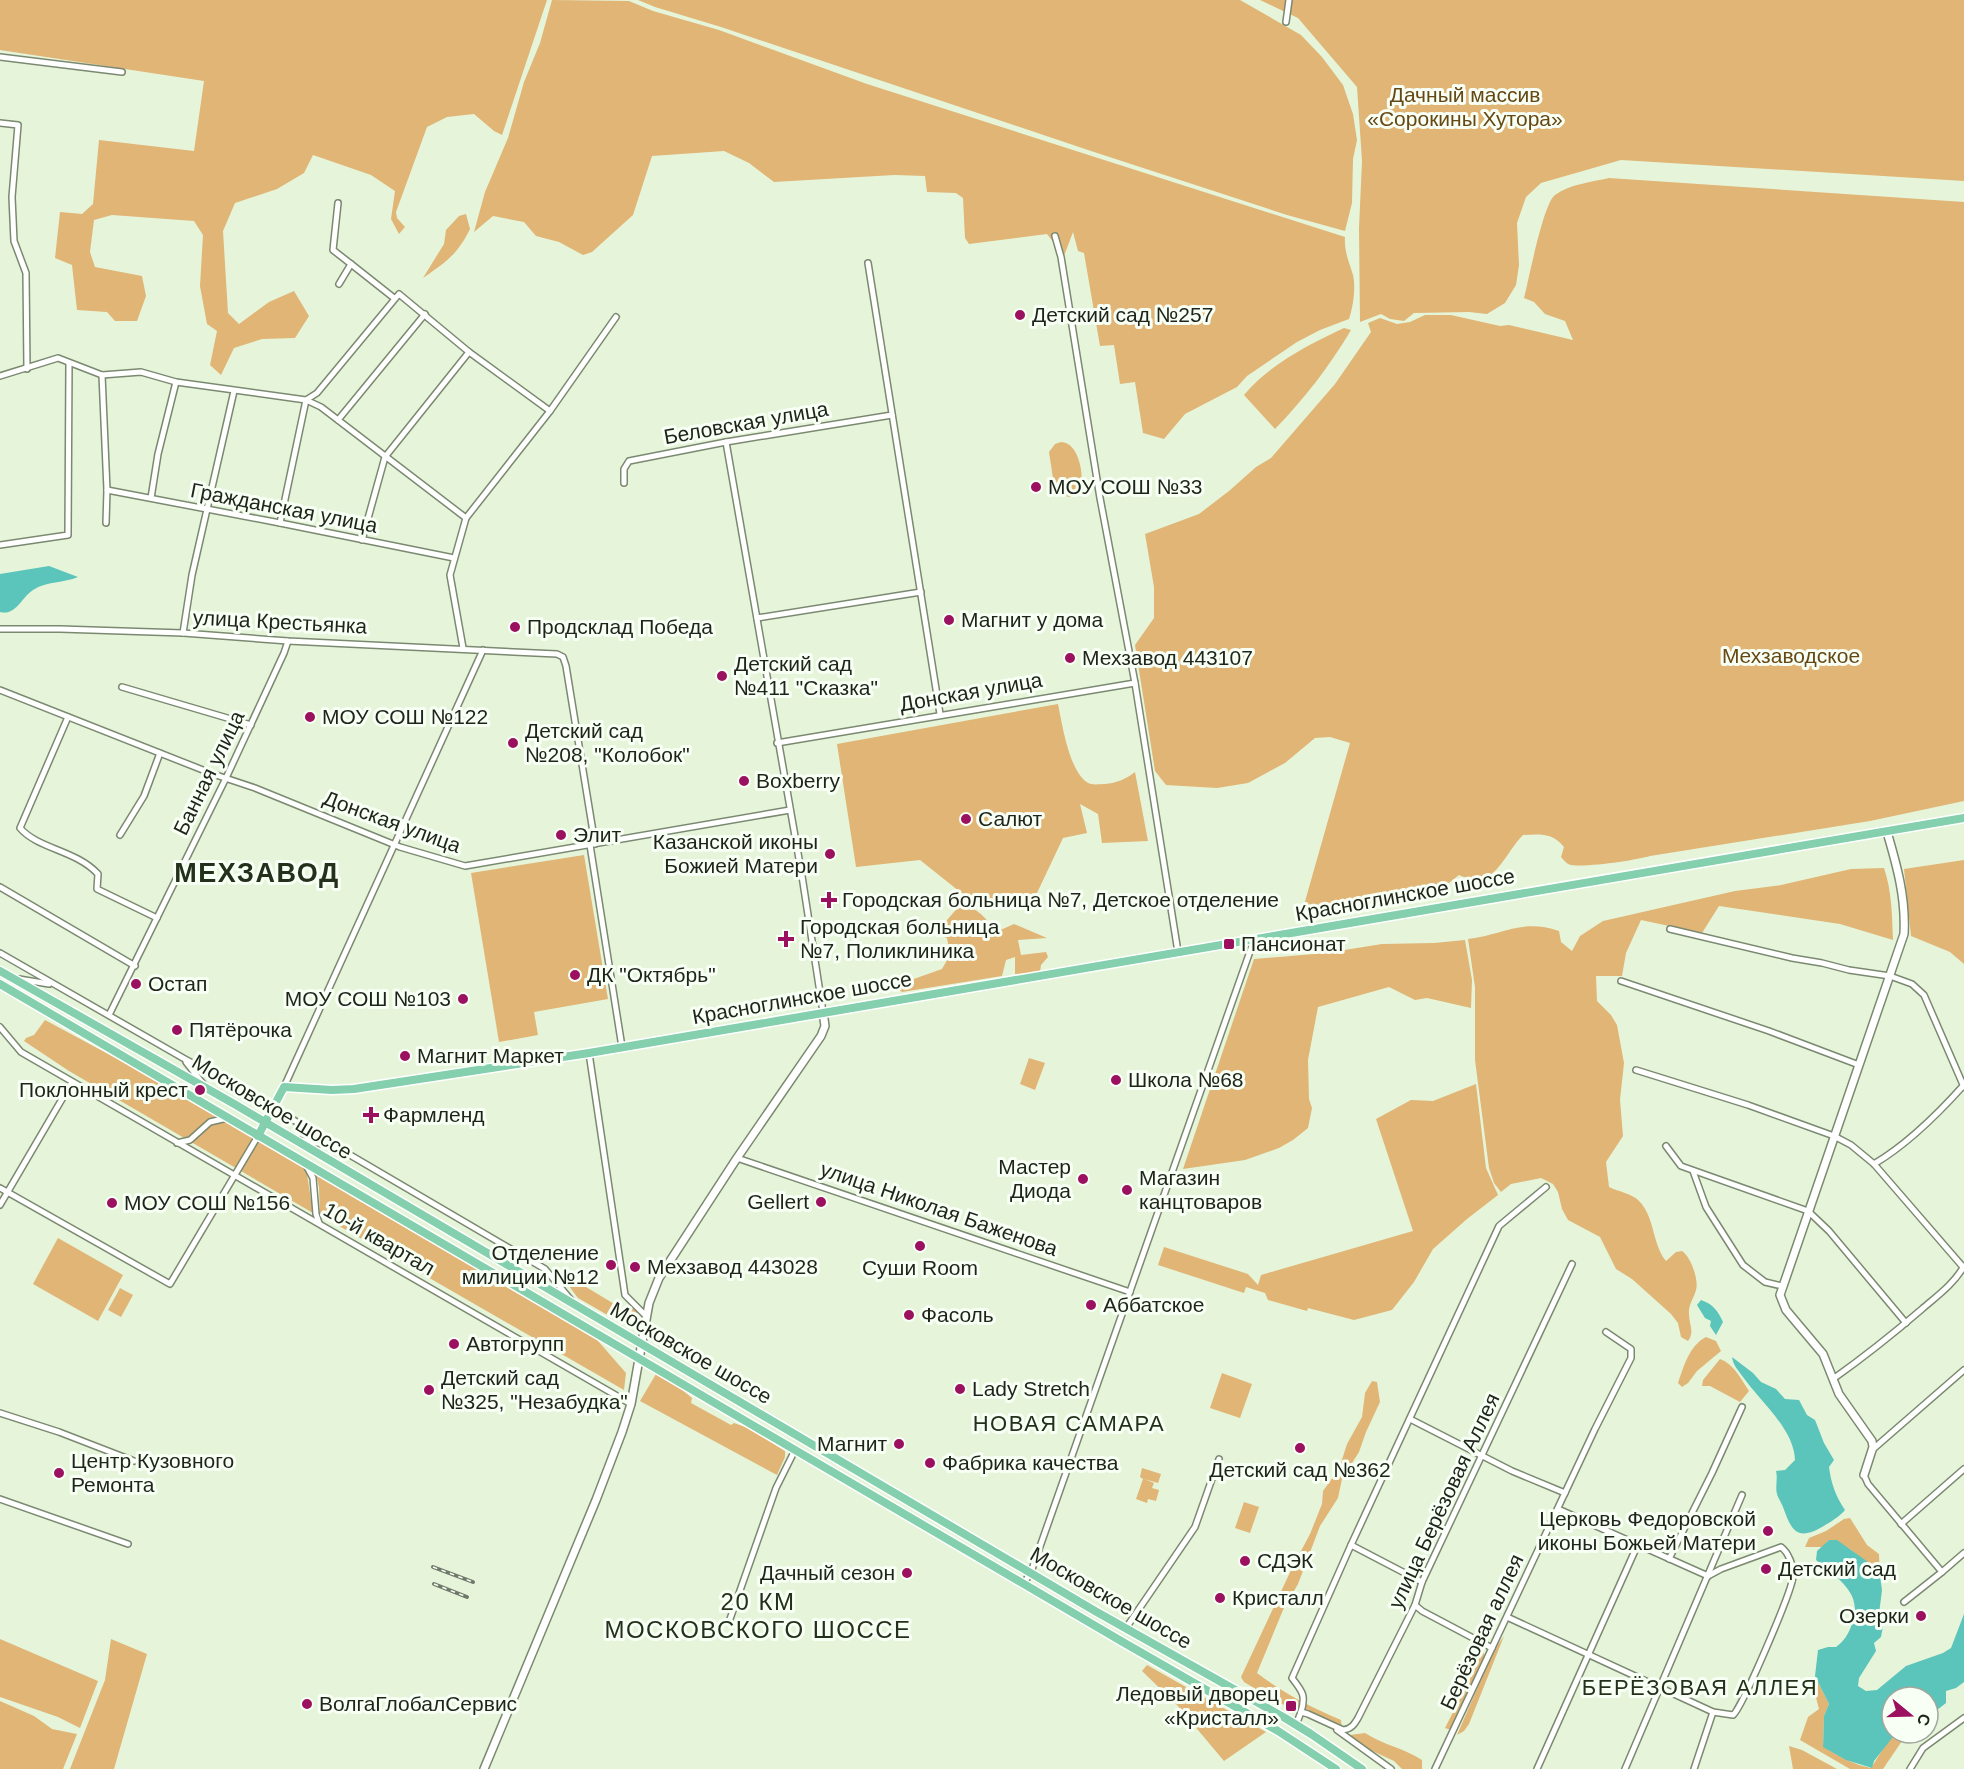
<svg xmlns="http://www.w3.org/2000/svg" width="1964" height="1769" font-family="Helvetica,sans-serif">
<rect width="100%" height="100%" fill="#e6f5da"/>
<g fill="#e0b575">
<path d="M0,0H547L502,135L494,131L474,114L447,117L427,127L396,212L397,218L405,227L399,234L391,219L395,191L371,175L313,155L304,173L277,189L235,203L223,231L228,313L239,324L269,302L294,291L309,316L295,338L262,339L234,348L221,375L210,365L217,331L207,324L200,286L203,235L194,221L112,215L94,220L90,252L95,267L142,276L146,296L137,321H115L107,312L77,310L72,265L55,258L60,212L82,214L93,204L99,140L194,151L204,81L0,50Z"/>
<path d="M552,0L629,1L653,11L719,30L867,84L1345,237C1344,251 1349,262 1353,275C1356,288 1353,307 1349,319L1320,330L1297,342L1247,376L1237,387L1185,414L1164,439L1143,433L1135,382L1120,384L1114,345L1100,346L1084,253L1078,251L1073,232L1064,256L1047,234L969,244L965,238L963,198L956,193L927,192L925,176L894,175L774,182L749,163L724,151L652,156L633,215L592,252L583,255L559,242L536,236L524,222L493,216L474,232L485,192L508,138L524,82L540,43Z"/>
<path d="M638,0H1240L1301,35L1322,57L1343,85L1353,114L1357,140L1353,159L1352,203L1345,231L1287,215L1091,151L721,27L655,7Z"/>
<path d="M1260,0H1964V181L1621,160L1541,183L1526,197L1517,223L1519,265L1516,285L1505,303L1487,314L1469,312L1414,313L1404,321L1390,319L1381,314L1360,322L1359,228L1362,161L1357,87L1298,18Z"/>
<path d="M1609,178L1964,202V801L1870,821L1650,856C1637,860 1579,869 1568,864C1565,862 1563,859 1561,857L1564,847C1553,833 1541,834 1523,835C1503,855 1495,892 1459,875L1440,890L1416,896L1341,907L1321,912H1302L1350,743L1330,737L1315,738L1285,763L1248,783L1217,788L1166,785L1155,771L1135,645L1154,618V587L1145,534L1199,514L1229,491L1256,467L1271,458L1335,384L1371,332L1368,323L1380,318L1397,324L1410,322L1425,315H1451L1500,326L1509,325L1573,340L1565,321L1545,314L1534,302L1524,298C1529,279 1543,204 1555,195C1570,184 1592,182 1609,178Z"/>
<path d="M466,214L470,229C457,255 446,262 423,278L444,244L446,230L459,216Z"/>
<path d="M1344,328L1351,330C1329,367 1304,399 1275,429L1244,395C1270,364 1308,345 1344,328Z"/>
<path d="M1061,442C1079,442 1085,477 1080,491L1070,497L1060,495L1054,485L1049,452L1055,444Z"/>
<path d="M1058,704C1062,723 1070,778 1091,784C1095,785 1102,784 1105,784C1117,783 1126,779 1135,772L1148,841L1102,843L1098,814L1080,804L1087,833L1063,838L1037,893L979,907L920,860L856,867L837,744Z"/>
<path d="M584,855L608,999L534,1012L538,1035L499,1042L471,873Z"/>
<path d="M1964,860V964L1950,952L1911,936L1904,869Z"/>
<path d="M1884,868C1892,892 1892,915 1893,940L1840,924L1719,906L1702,933L1641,920L1626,953L1622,976H1596L1597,1001L1611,1015L1617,1025L1624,1063L1620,1100L1623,1136L1606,1162L1609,1187C1617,1191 1633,1194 1639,1201C1655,1217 1652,1244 1666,1261L1676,1252L1682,1251C1691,1257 1699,1280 1696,1290C1694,1298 1688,1305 1689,1314C1689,1325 1695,1331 1688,1341L1681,1337L1678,1323L1671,1314L1632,1279L1616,1269L1600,1237L1568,1220L1562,1209L1558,1192L1553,1184L1541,1178L1511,1184L1501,1192L1494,1183L1489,1168L1475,1060V987L1468,939C1503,935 1522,918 1559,931L1561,942L1572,951L1580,936L1603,921L1735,891L1781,885L1851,869Z"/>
<path d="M961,904C978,908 986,918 996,932L1014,924L1047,938L1018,940L1021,955L1046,952L1048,957L1041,965L1040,972L1015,974V957L1006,960L1002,976L902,992L894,986L942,969L950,955L947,938L931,932L947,920Z"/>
<path d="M1465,940L1472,980L1471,1008L1427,998L1415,1000L1389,987L1318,1007L1308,1060L1309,1099L1312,1108L1308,1128L1293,1140L1279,1148L1245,1160L1183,1169L1254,959L1326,953L1382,944L1434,943Z"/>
<path d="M45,1020L227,1118L301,1162L307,1174L313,1213L69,1071L24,1041L26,1038L34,1035Z"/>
<path d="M1029,1058L1045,1063L1035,1090L1020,1084Z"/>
<path d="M1476,1084L1486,1168L1498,1195L1467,1219L1433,1249L1414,1282L1392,1310L1354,1320L1308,1308L1307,1311L1268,1300L1265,1293L1246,1287L1244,1293L1158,1265L1164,1247L1248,1274L1258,1285L1261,1275L1413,1231L1376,1119L1411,1100L1433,1101Z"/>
<path d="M315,1170L585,1326L626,1373L624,1390L320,1215L319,1187Z"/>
<path d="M58,1238L123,1275L98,1321L33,1284Z"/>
<path d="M556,1269L626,1311L632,1302L638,1309L636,1324L630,1328L578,1298Z"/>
<path d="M120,1288L133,1295L121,1317L108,1310Z"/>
<path d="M1706,1337L1716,1341L1721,1351L1697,1371L1688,1383L1682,1387L1678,1383C1684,1366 1689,1346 1706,1337Z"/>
<path d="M1720,1359C1734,1364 1741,1379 1749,1391L1740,1402L1710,1386H1702L1703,1380Z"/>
<path d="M1222,1373L1252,1384L1240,1418L1210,1408Z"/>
<path d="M656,1374L680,1388L692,1398L691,1403L731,1425L734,1423L748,1428L785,1451V1457L777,1475L640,1401Z"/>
<path d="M1372,1381L1377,1382L1380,1402L1366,1432L1359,1452L1342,1479L1338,1498L1320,1526L1298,1584L1283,1610L1257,1673C1283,1693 1311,1707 1341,1720L1342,1729H1333L1304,1712L1279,1703L1244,1682L1241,1677L1292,1568L1310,1534L1322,1504L1323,1491L1339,1469L1347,1444L1362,1417L1365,1393Z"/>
<path d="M1142,1468L1161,1474L1158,1483L1144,1479L1154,1483L1152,1488L1159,1490L1156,1501L1148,1499L1147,1503L1136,1499L1143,1479L1140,1477Z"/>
<path d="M1244,1502L1259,1507L1250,1533L1235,1528Z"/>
<path d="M1850,1518L1867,1545L1879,1554L1880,1576C1870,1564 1844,1541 1829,1540L1822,1547H1805L1809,1538L1826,1531L1844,1519Z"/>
<path d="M1504,1636L1469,1724L1464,1731L1457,1735L1494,1650Z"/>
<path d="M0,1639L98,1681L80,1728L58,1717L0,1697Z"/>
<path d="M111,1639L147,1654L114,1769H70L105,1680Z"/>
<path d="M1480,1653H1484V1658L1451,1730L1445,1728L1476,1667Z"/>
<path d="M1147,1665L1266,1732L1224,1761L1177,1705L1142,1671Z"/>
<path d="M1815,1676L1829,1704L1824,1716L1823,1746C1838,1756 1854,1765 1871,1768L1888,1741L1896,1733H1915L1902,1741L1883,1769H1850L1800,1740L1808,1717L1819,1709L1814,1690Z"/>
<path d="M0,1701L34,1716L52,1729L77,1734L63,1769H0Z"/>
<path d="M1365,1733C1383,1745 1404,1748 1422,1760V1769H1402L1394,1761L1351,1741L1350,1735Z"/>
<path d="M1789,1746L1802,1750L1837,1769H1793Z"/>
</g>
<g fill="#5bc4bb">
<path d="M49,566L78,577C64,583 47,581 33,590C21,598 16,616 0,612V574Z"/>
<path d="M1701,1300C1713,1304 1718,1311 1723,1322L1716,1335L1710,1326L1711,1321L1705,1318L1697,1305Z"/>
<path d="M1732,1357L1753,1373L1761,1382L1776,1389L1785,1399L1799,1400L1807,1415L1815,1420L1824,1443L1834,1460L1829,1467C1831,1483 1836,1497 1845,1510C1838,1518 1830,1522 1822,1527C1796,1542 1791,1529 1783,1507C1781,1502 1778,1498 1777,1494C1775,1487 1778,1478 1776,1471L1785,1470L1795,1460C1794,1429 1760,1401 1743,1377C1738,1370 1733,1365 1732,1357Z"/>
<path d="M1829,1540H1837L1868,1562L1880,1576L1882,1590L1879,1614L1884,1621L1881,1637L1874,1643L1876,1651L1859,1678L1858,1686L1866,1691L1877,1690L1906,1666L1943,1653L1951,1648L1964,1614V1682L1956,1688L1946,1691V1703L1928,1717V1697H1892V1733H1896L1874,1761L1872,1768L1846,1760L1823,1747L1824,1716L1829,1704L1815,1676L1818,1650L1828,1647H1836C1844,1641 1848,1635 1852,1624C1864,1593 1837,1578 1816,1560L1817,1551Z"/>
</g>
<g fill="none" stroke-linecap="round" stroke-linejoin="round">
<g stroke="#7b8971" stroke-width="8">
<g id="minor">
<path d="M1286,22L1289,0"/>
<path d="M0,57L122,72"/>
<path d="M0,123L18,125L12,197L14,241L26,273L27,369"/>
<path d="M338,203L333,250L351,264L339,284"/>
<path d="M1055,236L1061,257L1100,498L1135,683L1178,952"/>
<path d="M868,263L940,714"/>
<path d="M351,264L394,298"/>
<path d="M102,375L107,490L106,523"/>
<path d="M0,376L58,358L102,375L141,372L176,382L306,400L321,407L466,518L450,575L463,648"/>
<path d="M338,420L425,314"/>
<path d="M726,442L802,876L823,1012"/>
<path d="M624,483V469L629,461L726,442L892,415"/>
<path d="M107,490L280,523L454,558"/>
<path d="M151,498L158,454L176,382"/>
<path d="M466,518L550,411L616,317"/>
<path d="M280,523L306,400L317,393L399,294L469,352L550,411"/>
<path d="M362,540L385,457L469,352"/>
<path d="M0,545L68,535L69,363"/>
<path d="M757,618L921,592"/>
<path d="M0,629H60L183,633L288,641L557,654L563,657L566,666L595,844"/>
<path d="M183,633L192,575L234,391"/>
<path d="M122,687L251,725"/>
<path d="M0,690L213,774L255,788L400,847L465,866L790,810"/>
<path d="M68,717L20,828C38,849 76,850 98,874L97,889L157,918"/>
<path d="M777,743L1135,683"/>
<path d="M120,835L144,796L160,753"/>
<path d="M590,845L622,1047"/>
<path d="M0,887L135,966"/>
<path d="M1670,929L1792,958L1822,963L1849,970L1890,976L1912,984L1924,995L1964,1087"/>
<path d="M0,953L183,1058L273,1107L333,1145L545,1269L571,1300"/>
<path d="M19,979L49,984"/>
<path d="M1621,981L1769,1031L1859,1065"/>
<path d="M109,1015L226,778L284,653L288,641"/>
<path d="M0,1027L21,1052L631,1404"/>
<path d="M589,1053L625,1295L646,1316"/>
<path d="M186,1062L204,1085"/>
<path d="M1636,1070L1748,1105L1834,1136L1851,1145L1874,1164L1963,1267"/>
<path d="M284,1087L483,650"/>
<path d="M299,1140L329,1145"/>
<path d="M177,1143L190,1140L210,1122L227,1118"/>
<path d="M1666,1146L1681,1166L1808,1211L1829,1231L1906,1323"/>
<path d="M737,1158L1130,1292"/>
<path d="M1874,1164C1908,1144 1937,1115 1963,1086"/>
<path d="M306,1165L313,1178L316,1214L319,1223"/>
<path d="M1693,1171L1706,1207L1743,1265L1765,1282L1782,1286"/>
<path d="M0,1188L170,1284L258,1136"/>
<path d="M0,1205L72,1082"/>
<path d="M1833,1379C1864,1357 1893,1334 1922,1309C1937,1296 1954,1284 1964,1266"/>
<path d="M0,1413L59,1432L134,1461"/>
<path d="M1410,1419L1512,1471L1565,1493"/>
<path d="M1872,1450L1964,1370"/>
<path d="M1864,1475L1868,1484L1942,1572L1964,1553"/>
<path d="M0,1499L128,1544"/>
<path d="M1558,1509L1708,1576"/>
<path d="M1901,1524L1964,1469"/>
<path d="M1351,1545L1422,1582"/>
<path d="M1669,1559L1712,1473L1742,1407"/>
<path d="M1024,1583L1031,1572L1254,940"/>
<path d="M1904,1602L1942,1572"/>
<path d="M1415,1605L1422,1611L1492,1648"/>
<path d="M1507,1617L1713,1712L1733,1715C1742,1708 1793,1589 1793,1576C1794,1566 1788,1552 1781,1547L1721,1569L1708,1576"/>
<path d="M730,1619L776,1488L795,1450"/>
<path d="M1126,1628L1195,1527L1219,1459"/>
<path d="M1301,1712C1306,1696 1303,1692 1292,1678L1351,1545L1499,1226L1546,1187"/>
<path d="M1296,1725L1301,1712L1308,1714L1343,1730C1351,1729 1354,1725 1358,1718L1415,1605L1422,1582L1572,1264"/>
<path d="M1337,1730L1391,1769"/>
<path d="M1435,1769L1595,1429L1631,1358V1349L1606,1332"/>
<path d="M1537,1769L1638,1544"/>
<path d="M1625,1769L1742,1495"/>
<path d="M1694,1769L1713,1712"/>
<path d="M1910,1769L1923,1748L1964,1718"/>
</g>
</g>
<g stroke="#7b8971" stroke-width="10">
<g id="tertiary">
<path d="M1864,1475L1873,1447L1872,1441L1839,1394L1823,1354L1786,1310L1780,1295L1904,934C1906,898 1897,866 1887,832"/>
<path d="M484,1769L596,1500L622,1432L631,1404L649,1303L659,1278L737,1158L821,1036L825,1026L823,1012"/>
</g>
</g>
<g stroke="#fff" stroke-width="11">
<g id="primary">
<path d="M0,971L236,1105L1095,1611L1285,1718L1311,1734L1362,1769"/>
<path d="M0,984L1121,1641L1278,1731L1336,1769"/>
<path d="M258,1136L284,1087L332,1090L354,1089L589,1053L1964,818"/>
</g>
</g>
<use href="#minor" stroke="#fff" stroke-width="5"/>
<use href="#tertiary" stroke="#fff" stroke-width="7"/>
<use href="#primary" stroke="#83cfae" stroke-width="8"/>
<g stroke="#707969" stroke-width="4">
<g id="rail">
<path d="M433,1567L473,1582"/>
<path d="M434,1584L467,1597"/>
</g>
</g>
<use href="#rail" stroke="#f8fff4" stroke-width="1.5" stroke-dasharray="4.5" stroke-linecap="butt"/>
</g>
<g fill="#9c1060" stroke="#f8fff4" stroke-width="2">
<circle cx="1020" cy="315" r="6"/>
<circle cx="1036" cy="487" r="6"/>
<circle cx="949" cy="620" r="6"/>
<circle cx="515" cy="627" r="6"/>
<circle cx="1070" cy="658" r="6"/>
<circle cx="722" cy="676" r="6"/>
<circle cx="310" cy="717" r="6"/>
<circle cx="513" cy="743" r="6"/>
<circle cx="744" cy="781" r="6"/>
<circle cx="966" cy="819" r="6"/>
<circle cx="561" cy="835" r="6"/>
<circle cx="830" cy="854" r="6"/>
<path d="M826 891h6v6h6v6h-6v6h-6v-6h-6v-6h6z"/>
<path d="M783 930h6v6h6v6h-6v6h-6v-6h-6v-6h6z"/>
<rect x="1223" y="938" width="12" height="12" rx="3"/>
<circle cx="575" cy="975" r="6"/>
<circle cx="136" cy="984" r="6"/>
<circle cx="463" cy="999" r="6"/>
<circle cx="177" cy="1030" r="6"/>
<circle cx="405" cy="1056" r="6"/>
<circle cx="1116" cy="1080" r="6"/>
<circle cx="200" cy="1090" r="6"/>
<path d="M368 1106h6v6h6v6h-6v6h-6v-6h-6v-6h6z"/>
<circle cx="1083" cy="1179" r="6"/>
<circle cx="1127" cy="1190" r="6"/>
<circle cx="821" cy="1202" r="6"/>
<circle cx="112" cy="1203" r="6"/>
<circle cx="920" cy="1246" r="6"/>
<circle cx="611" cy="1265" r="6"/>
<circle cx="635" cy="1267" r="6"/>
<circle cx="1091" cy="1305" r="6"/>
<circle cx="909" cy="1315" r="6"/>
<circle cx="454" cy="1344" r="6"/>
<circle cx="960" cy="1389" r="6"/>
<circle cx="429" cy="1390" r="6"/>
<circle cx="899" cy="1444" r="6"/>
<circle cx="1300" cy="1448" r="6"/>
<circle cx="930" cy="1463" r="6"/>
<circle cx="59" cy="1473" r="6"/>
<circle cx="1768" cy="1531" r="6"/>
<circle cx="1245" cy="1561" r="6"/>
<circle cx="1766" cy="1569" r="6"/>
<circle cx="907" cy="1573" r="6"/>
<circle cx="1220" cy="1598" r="6"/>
<circle cx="1921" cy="1616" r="6"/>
<circle cx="307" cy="1704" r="6"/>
<rect x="1285" y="1700" width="12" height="12" rx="3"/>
</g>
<g text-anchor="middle" stroke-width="6" stroke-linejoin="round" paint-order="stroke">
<g font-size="21" fill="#664815" stroke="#f8fff4">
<text x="1465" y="102">Дачный массив<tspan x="1465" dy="24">«Сорокины Хутора»</tspan></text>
<text x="1791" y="663">Мехзаводское</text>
</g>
<g font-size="21" fill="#1f241b" stroke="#f8fff4" text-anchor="start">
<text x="1032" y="322">Детский сад №257</text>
<text x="1048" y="494">МОУ СОШ №33</text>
<text x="961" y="627">Магнит у дома</text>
<text x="527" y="634">Продсклад Победа</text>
<text x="1082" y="665">Мехзавод 443107</text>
<text x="734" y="671">Детский сад<tspan x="734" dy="24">№411 "Сказка"</tspan></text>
<text x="322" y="724">МОУ СОШ №122</text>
<text x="525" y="738">Детский сад<tspan x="525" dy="24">№208, "Колобок"</tspan></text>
<text x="756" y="788">Boxberry</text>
<text x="978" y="826">Салют</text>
<text x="573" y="842">Элит</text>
<text x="818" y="849" text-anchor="end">Казанской иконы<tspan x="818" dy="24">Божией Матери</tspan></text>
<text x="842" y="907">Городская больница №7, Детское отделение</text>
<text x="800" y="934">Городская больница<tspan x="800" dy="24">№7, Поликлиника</tspan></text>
<text x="1241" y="951">Пансионат</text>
<text x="587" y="982">ДК "Октябрь"</text>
<text x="148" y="991">Остап</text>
<text x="451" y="1006" text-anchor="end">МОУ СОШ №103</text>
<text x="189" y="1037">Пятёрочка</text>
<text x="417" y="1063">Магнит Маркет</text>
<text x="1128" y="1087">Школа №68</text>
<text x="188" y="1097" text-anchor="end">Поклонный крест</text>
<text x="383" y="1122">Фармленд</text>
<text x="1071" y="1174" text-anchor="end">Мастер<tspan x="1071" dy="24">Диода</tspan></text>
<text x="1139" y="1185">Магазин<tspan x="1139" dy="24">канцтоваров</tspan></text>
<text x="809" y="1209" text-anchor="end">Gellert</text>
<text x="124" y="1210">МОУ СОШ №156</text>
<text x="599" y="1260" text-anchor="end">Отделение<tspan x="599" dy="24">милиции №12</tspan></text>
<text x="647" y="1274">Мехзавод 443028</text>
<text x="920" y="1275" text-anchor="middle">Суши Room</text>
<text x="1103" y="1312">Аббатское</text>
<text x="921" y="1322">Фасоль</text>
<text x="466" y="1351">Автогрупп</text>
<text x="441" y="1385">Детский сад<tspan x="441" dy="24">№325, "Незабудка"</tspan></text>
<text x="972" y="1396">Lady Stretch</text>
<text x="887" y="1451" text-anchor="end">Магнит</text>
<text x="71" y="1468">Центр Кузовного<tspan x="71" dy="24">Ремонта</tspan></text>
<text x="942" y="1470">Фабрика качества</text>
<text x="1300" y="1477" text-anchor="middle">Детский сад №362</text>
<text x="1756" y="1526" text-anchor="end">Церковь Федоровской<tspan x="1756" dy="24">иконы Божьей Матери</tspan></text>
<text x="1257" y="1568">СДЭК</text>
<text x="1778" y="1576">Детский сад</text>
<text x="895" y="1580" text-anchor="end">Дачный сезон</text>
<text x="1232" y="1605">Кристалл</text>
<text x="1909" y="1623" text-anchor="end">Озерки</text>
<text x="1279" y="1701" text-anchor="end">Ледовый дворец<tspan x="1279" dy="24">«Кристалл»</tspan></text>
<text x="319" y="1711">ВолгаГлобалСервис</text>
</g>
<g font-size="21" fill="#1f241b" stroke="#f8fff4">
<text transform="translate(746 423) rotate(-10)" y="7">Беловская улица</text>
<text transform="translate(284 508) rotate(11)" y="7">Гражданская улица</text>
<text transform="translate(280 622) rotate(3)" y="7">улица Крестьянка</text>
<text transform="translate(971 692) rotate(-10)" y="7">Донская улица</text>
<text transform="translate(209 773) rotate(-64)" y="7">Банная улица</text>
<text transform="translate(392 822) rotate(20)" y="7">Донская улица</text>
<text transform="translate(1405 895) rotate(-10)" y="7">Красноглинское шоссе</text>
<text transform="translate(802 998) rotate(-10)" y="7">Красноглинское шоссе</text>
<text transform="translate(272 1107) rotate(31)" y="7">Московское шоссе</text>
<text transform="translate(939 1209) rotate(19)" y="7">улица Николая Баженова</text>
<text transform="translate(379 1239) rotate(30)" y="7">10-й квартал</text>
<text transform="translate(691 1353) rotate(30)" y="7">Московское шоссе</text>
<text transform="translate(1444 1501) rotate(-65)" y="7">улица Берёзовая Аллея</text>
<text transform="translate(1111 1598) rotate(30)" y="7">Московское шоссе</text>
<text transform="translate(1482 1632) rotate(-65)" y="7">Берёзовая аллея</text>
</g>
<g font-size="22" letter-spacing="1.5" fill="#24301b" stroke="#f8fff4">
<text x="1069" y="1431">НОВАЯ САМАРА</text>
<text x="1700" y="1695">БЕРЁЗОВАЯ АЛЛЕЯ</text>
</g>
<g font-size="24" letter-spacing="1.5" fill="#24301b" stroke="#f8fff4">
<text x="758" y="1610">20 КМ<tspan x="758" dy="28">МОСКОВСКОГО ШОССЕ</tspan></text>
</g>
<g font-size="27" font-weight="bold" letter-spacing="1.5" fill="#24301b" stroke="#f8fff4">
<text x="257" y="882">МЕХЗАВОД</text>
</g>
</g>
<g transform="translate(1910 1715) rotate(109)"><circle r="28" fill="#f8fff4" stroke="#a1a79d" stroke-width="1.5"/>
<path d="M0-4.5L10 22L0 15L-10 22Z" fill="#9c1060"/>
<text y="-9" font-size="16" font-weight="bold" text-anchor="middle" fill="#1f241b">С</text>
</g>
</svg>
